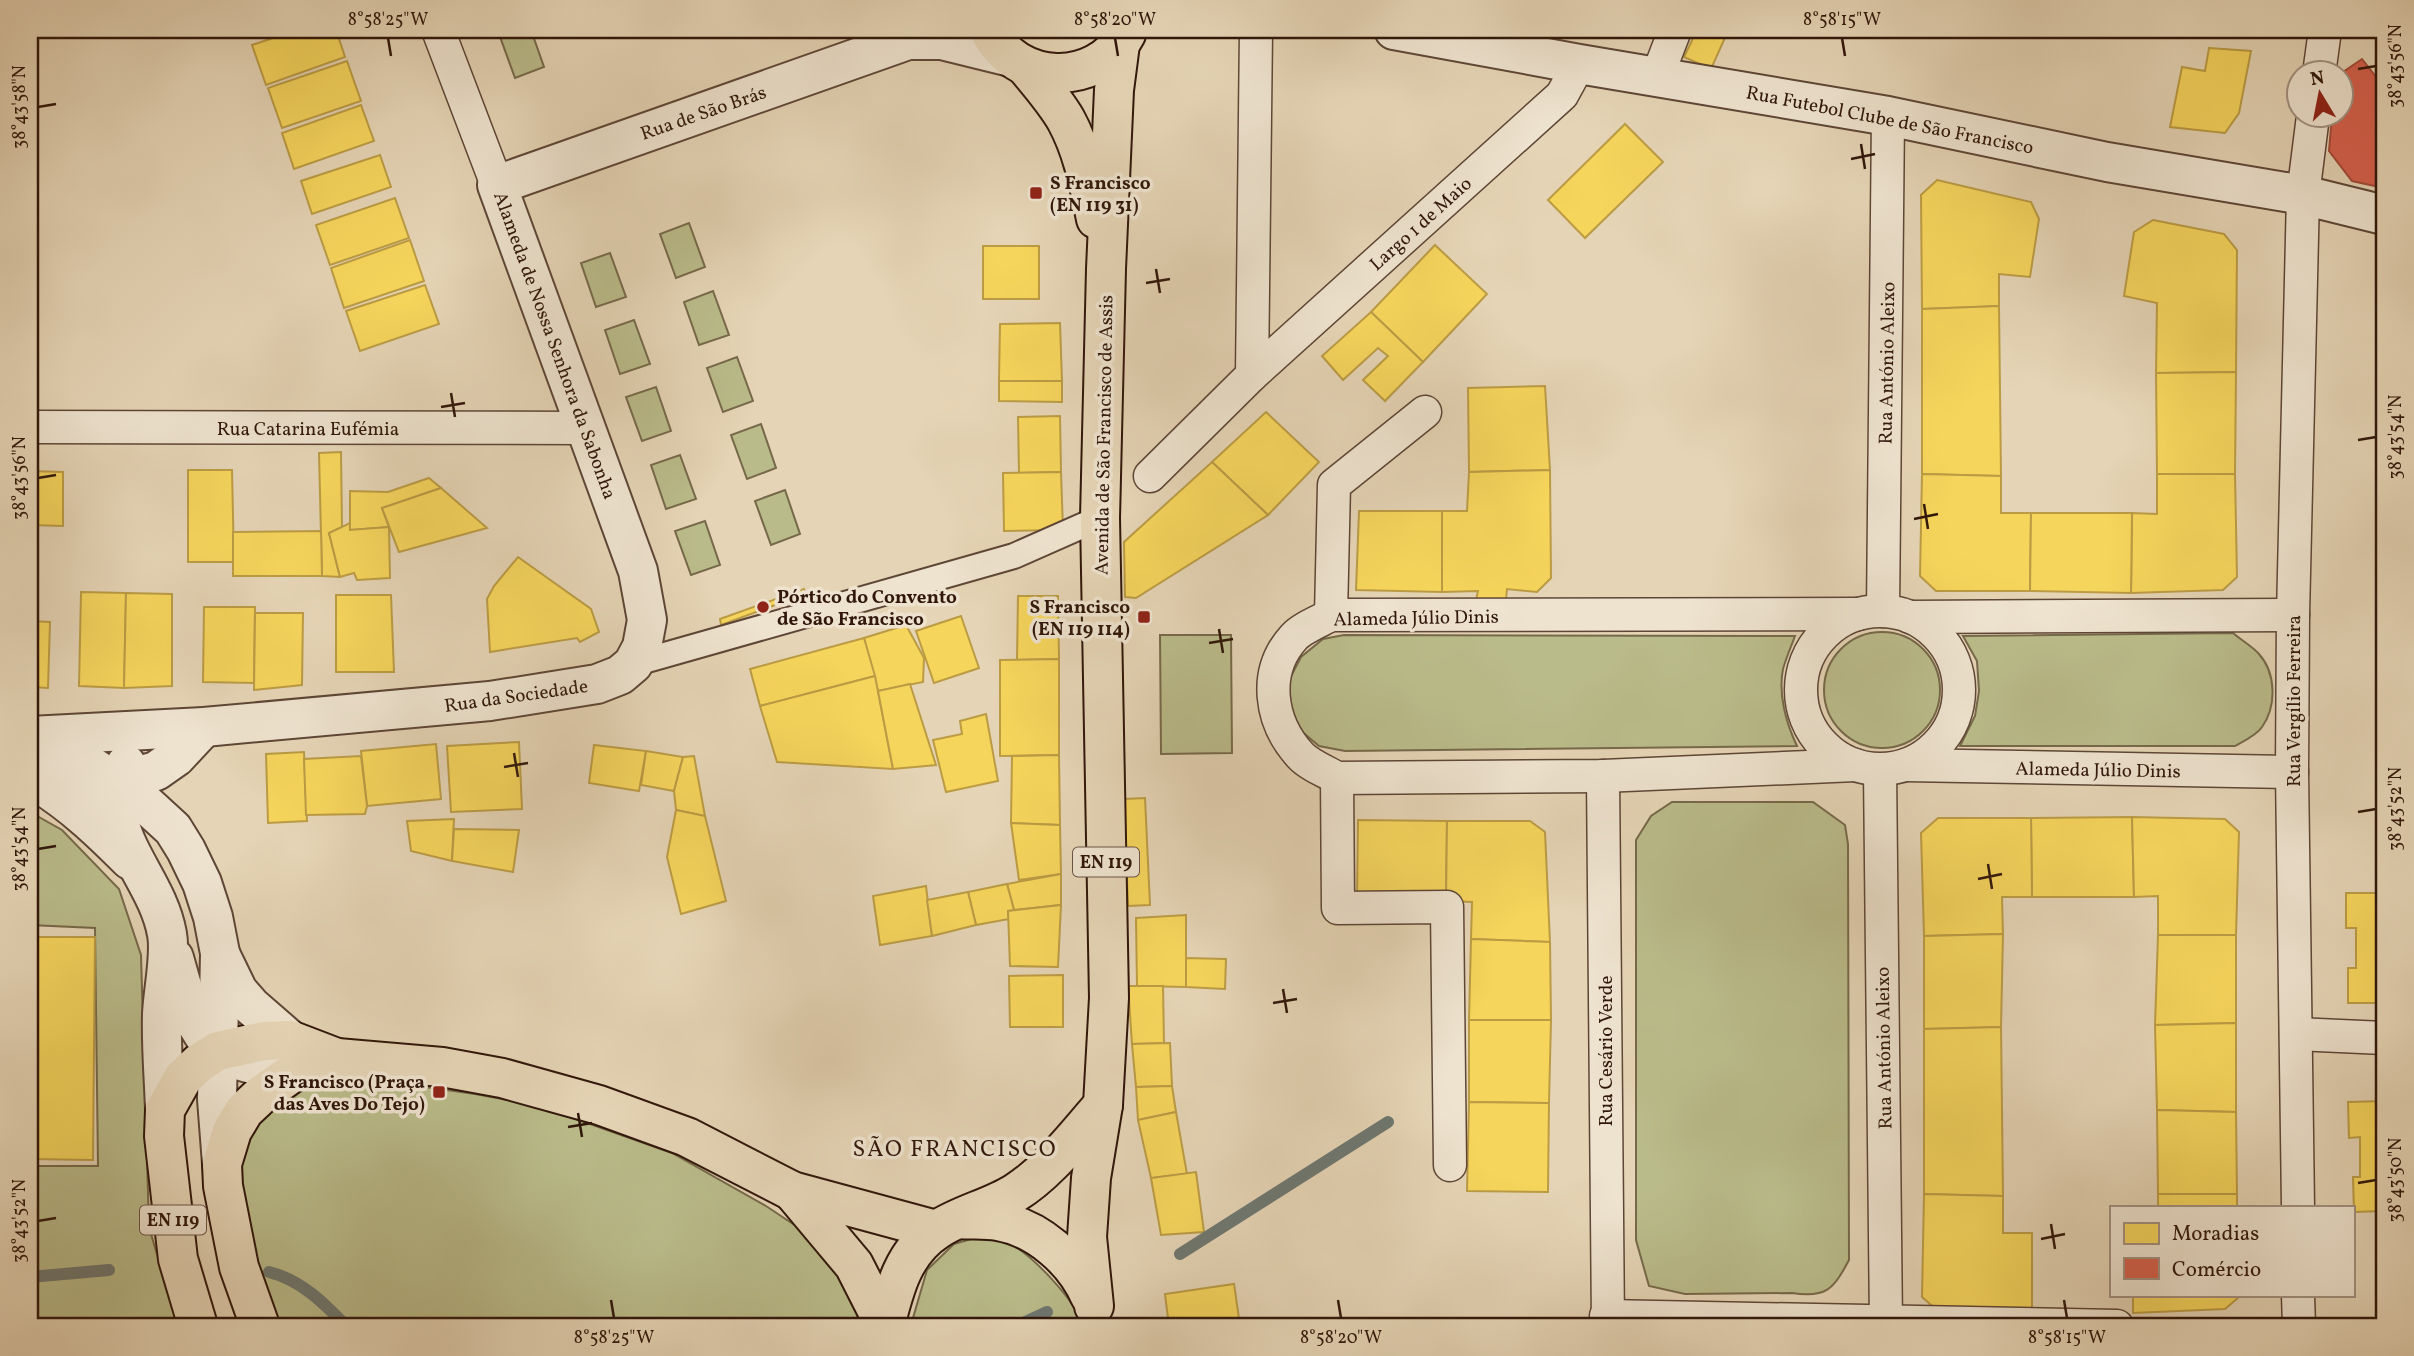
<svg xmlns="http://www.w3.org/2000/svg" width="2414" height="1356" font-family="Vollkorn,serif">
<rect width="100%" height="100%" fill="#e5d4b5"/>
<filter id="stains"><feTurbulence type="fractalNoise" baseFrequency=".00286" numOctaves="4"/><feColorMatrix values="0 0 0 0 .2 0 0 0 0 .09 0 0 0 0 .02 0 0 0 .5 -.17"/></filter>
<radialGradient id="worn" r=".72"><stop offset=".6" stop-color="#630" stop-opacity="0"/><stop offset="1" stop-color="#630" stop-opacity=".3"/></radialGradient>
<g fill="#babb8a" stroke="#76694a" stroke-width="2">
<path d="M510,30H531L544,67L515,78L499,34Z"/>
<path d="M689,223L705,267L676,278L660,234Z"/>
<path d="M610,253L626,297L596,307L581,263Z"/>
<path d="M713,291L729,335L699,345L684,302Z"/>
<path d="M634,320L650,364L620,374L605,330Z"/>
<path d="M737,357L753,401L723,412L707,368Z"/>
<path d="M656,387L671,431L642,441L626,397Z"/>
<path d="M761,424L776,468L747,479L731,435Z"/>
<path d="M680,455L696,499L666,509L651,465Z"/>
<path d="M785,490L800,534L771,545L755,501Z"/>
<path d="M705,521L720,565L691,575L675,531Z"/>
<circle cx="1882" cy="690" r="58"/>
<path d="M2233,633C2241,640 2252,646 2259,654C2276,673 2277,706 2262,727C2257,735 2244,741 2235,746H1960L1975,716L1979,691L1977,661L1963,636Z"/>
<path d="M1160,635H1231L1232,753L1161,754Z"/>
<path d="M1344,635L1795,636C1791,647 1786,658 1783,669C1778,694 1786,723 1797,746L1345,751L1319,746L1300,730L1287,709L1288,682L1301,657L1323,639Z"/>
<path d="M1672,802H1813L1845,825L1848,844L1849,1260C1833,1290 1826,1298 1792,1293L1685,1294L1649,1286L1636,1240V840L1651,816Z"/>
<path d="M30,812L62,830L119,889L141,955L149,1227L178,1326H30V1166H98L95,928L30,925Z"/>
<path d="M389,1082L475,1094L539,1106L672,1153L766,1206L820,1242L857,1308L858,1326H274L238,1204L240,1152L273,1100L315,1083Z"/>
<path d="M971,1239C981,1239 996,1237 1005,1241C1032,1253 1073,1299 1085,1326H912L913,1318L927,1270L954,1244Z"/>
</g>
<g fill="#f6d55c" stroke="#bb9c44" stroke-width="2">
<path d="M297,30H336L345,57L266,85L252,45Z"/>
<path d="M1697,30L1728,31L1711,69L1684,57Z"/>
<path d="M2209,48L2251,51L2239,113L2225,133L2170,127L2182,67L2205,71Z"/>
<path d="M347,61L361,101L282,128L268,88Z"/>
<path d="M361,105L374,141L294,169L282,133Z"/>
<path d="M1625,124L1663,162L1585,238L1548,200Z"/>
<path d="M380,155L391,187L312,214L301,181Z"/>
<path d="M1937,180L2031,202L2039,219L2030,277L1999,274V306L1922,309L1921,195Z"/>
<path d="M395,198L409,238L330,265L316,225Z"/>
<path d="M2153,220L2224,234L2237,250L2236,372L2156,373L2157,303L2124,296L2134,232Z"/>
<path d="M410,240L424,281L344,308L331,268Z"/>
<path d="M1435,245L1487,294L1423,362L1371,312Z"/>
<rect x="983" y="246" width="56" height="53"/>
<path d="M425,285L439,324L360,351L346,311Z"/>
<path d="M1999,306L2001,476L1922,474V309Z"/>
<path d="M1371,312L1423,362L1385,401L1363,380L1388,356L1378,348L1343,380L1322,356Z"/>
<path d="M1060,323L1062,381H999L1000,324Z"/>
<path d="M2236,372L2235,474H2157L2156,373Z"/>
<path d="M999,381H1062V402L999,401Z"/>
<path d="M1545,386L1550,470L1469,472L1468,388Z"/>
<path d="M1266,412L1319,462L1268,515L1212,462Z"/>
<path d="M1060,416L1061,472L1019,473L1018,417Z"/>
<path d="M341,452L342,527L329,533L340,577L322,576L319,453Z"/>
<path d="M1212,462L1268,515L1136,598L1125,597L1124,542Z"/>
<path d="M188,470H232L234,562H188Z"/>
<path d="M1550,470L1551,578L1537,592L1507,589L1506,600H1476L1478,591L1442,592V511H1467L1469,472Z"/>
<path d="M30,471L63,472V526L30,525Z"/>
<path d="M1061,472L1063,530L1004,531L1003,473Z"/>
<path d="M1922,474L2001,476V513H2031L2030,591H1936L1920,576Z"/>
<path d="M2157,474H2235L2237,577L2223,590L2131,593L2132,513L2157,514Z"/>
<path d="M429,478L441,488L382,508L389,527L350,530V491L388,492Z"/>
<path d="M441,488L487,528L399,552L382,508Z"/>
<path d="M1359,511H1442V592L1356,590Z"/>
<path d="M2031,513H2132L2131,593L2030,591Z"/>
<path d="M350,523V530L389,527L390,578L357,580L354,573L340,577L329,533Z"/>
<path d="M321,531L322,576H233V532Z"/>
<path d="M518,557L591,609L599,632L580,642L577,638L490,652L487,599L494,586Z"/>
<path d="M804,589L805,594L721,625L720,619Z"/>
<path d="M81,592L126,593L124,688L79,686Z"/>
<path d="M126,593L172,594V686L124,688Z"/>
<path d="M336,595H391L394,672H336Z"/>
<path d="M1018,596H1058L1059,659L1017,660Z"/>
<path d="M204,607H255L254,683L203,682Z"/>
<path d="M255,613H303L302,685L254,690Z"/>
<path d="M961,616L979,668L934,683L916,631Z"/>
<path d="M30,621L50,622L48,688L30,687Z"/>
<path d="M906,625L924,658L923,682L878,691L864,638Z"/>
<path d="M864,638L875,676L760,706L750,669Z"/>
<path d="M1059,659V755L1000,756V660Z"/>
<path d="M875,676L893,769L777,762L760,706Z"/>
<path d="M910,684L936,765L893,769L878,691Z"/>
<path d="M986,714L998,781L946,792L933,740L962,734L960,721Z"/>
<path d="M519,742L522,809L451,812L447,746Z"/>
<path d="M436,744L441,799L367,806L361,751Z"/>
<path d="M594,745L646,751L639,791L589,783Z"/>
<path d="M646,751L683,757L674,791L641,785Z"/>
<path d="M304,752L307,821L268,823L266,754Z"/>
<path d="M1059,755L1060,825L1011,823L1012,756Z"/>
<path d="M361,756L367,806L365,814L306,815L304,759Z"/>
<path d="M694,756L705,816L676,810L674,791L683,757Z"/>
<path d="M1145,798L1150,905L1128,906L1124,799Z"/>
<path d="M676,810L705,816L726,901L681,914L667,857Z"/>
<path d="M2132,817L2134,897H2032L2031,818Z"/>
<path d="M2132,817L2225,819L2239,832L2236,935H2158V896L2134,897Z"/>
<path d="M1938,818H2031L2032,897H2002L2003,934L1924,936L1921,833Z"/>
<path d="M454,819L452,861L411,851L407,821Z"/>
<path d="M1358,820L1447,821L1446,901L1357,900Z"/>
<path d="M1447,821H1530L1545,832L1550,942L1471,939L1472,902L1446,901Z"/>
<path d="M1011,823L1060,825L1061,874L1019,880Z"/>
<path d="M454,829L519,830L513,872L452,861Z"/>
<path d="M1061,874V905L1014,910L1007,884Z"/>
<path d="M1007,884L1014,910L1008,911L1009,919L976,925L968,892Z"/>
<path d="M926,886L932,936L880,945L873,896Z"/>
<path d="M968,892L976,925L932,936L927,900Z"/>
<path d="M2346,893H2384V1003H2348V968H2356V928H2346Z"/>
<path d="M1061,905L1058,967L1010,966L1008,911Z"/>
<path d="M1186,915V987L1137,986L1136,918Z"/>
<path d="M2003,934L2001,1027L1924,1029V936Z"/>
<path d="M2158,935H2236V1023L2155,1025Z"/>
<path d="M30,937H95L93,1160L30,1159Z"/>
<path d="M1471,939L1550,942L1551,1020H1469Z"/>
<path d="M1186,958L1226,959L1225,989L1186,987Z"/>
<path d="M1063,975V1027H1010L1009,976Z"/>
<path d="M1128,986H1163L1164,1043L1132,1044Z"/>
<path d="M1469,1020H1551L1549,1103L1469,1102Z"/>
<path d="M2236,1023V1112L2157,1110L2155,1025Z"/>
<path d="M2001,1027L2003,1196L1924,1194V1029Z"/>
<path d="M1170,1043L1172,1086L1136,1087L1132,1044Z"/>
<path d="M1172,1086L1176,1112L1138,1120L1136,1087Z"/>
<path d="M2384,1101V1211L2354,1212L2353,1177H2360V1137L2349,1138L2348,1102Z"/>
<path d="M1469,1102L1549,1103L1548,1192L1467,1191Z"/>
<path d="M2157,1110L2236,1112L2237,1194H2158Z"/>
<path d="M1176,1112L1187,1174L1151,1178L1138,1120Z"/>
<path d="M1196,1172L1204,1232L1161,1235L1151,1178Z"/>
<path d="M1924,1194L2003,1196V1233H2032V1311H1938L1922,1297Z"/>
<rect x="2158" y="1194" width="79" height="13"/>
<path d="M1234,1284L1240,1325L1169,1326L1165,1294Z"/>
<path d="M2133,1295H2239V1297L2225,1309L2133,1313Z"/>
</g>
<path fill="#d6604d" stroke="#a44a39" stroke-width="2" d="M2362,59L2384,87V188L2352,181L2329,151L2332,116H2340V74Z"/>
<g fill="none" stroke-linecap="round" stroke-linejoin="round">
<g stroke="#6e7770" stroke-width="12">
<path d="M1180,1254L1388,1122"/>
<path d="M269,1272C301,1280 324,1303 346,1326"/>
<path d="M30,1277L109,1270"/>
<path d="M1017,1326L1047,1312"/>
</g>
<g stroke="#5e4636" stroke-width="28">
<path id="pedestrian" d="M633,664L1014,556L1100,518"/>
</g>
<g stroke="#5e4636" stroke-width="35">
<g id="minor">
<path d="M438,30L497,185"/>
<path d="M2319,74L2325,30"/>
<path d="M1657,77L1675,30"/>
<path d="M1252,375L1256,30"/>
<path d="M30,427L587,428"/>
<path d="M1150,476L1252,375L1562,95L1579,64"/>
<path d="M1883,611L1888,116"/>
<circle cx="1880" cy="690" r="79"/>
<path d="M1331,615L1334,485L1425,412"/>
<path d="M1910,617L2293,615"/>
<path d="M1855,765L1603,776L1337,778C1325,771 1309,765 1300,755C1270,722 1262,672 1294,637C1302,628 1320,621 1331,615L1858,614"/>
<path d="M1906,765L2292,772"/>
<path d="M1880,770L1886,1326"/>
<path d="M1603,776L1608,1326"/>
<path d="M1337,778L1338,908L1447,907L1450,1165"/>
<path d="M2296,1034L2384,1038"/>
<path d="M2298,1207L2292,772L2293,615L2303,195L2313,116"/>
<path d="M2298,1295L2299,1326"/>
<path d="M1606,1316L2117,1326"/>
</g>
</g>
<g stroke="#5e4636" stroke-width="42">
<g id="tertiary">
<path d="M1394,30L1579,64L1888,116L2107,162L2303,195L2384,215"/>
<path d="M30,736L204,727L490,701L597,684L620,675L633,664L642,647L647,620L638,571L497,185L908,40H942L1011,57"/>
<path d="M36,741L88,764L137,796L173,829L186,850L202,883L213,917L220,953L217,1099L222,1164"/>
<path d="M126,764C94,832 156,872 167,934C171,955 163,991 162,1014C161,1046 164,1078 165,1110"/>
<path d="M30,773L82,787L117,782L156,771L176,757L204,727"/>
<path d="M40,784C74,805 102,832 130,860"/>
<path d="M221,956L238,991L251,1006L290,1040"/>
<path d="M174,958C183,989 191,1028 217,1050C233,1062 275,1070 295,1071"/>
</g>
</g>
<g stroke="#31170b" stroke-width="42">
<g id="primary">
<path d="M989,30C1016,85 1096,88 1126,34"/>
<path d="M1026,67C1040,84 1055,101 1066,120C1083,151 1089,185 1096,219"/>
<path d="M792,1191L854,1265L885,1326"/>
<path d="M959,1219C972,1220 986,1219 998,1221C1038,1228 1074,1260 1090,1296"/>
<path d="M1094,1306L1087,1237L1091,1178L1103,1105L1109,998L1100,518L1106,269L1114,90L1120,44"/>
<path d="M198,1326L178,1259L164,1136L165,1110L183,1078L199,1063L218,1051L264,1041L290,1040L337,1058L442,1067L502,1078L599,1105L687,1137L792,1191L936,1230"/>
<path d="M260,1326L239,1267L223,1186L222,1164L232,1131L244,1111L261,1095L295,1071L337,1058"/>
<path d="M885,1326C894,1290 903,1252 937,1230C961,1214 991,1208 1015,1193C1050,1171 1076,1135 1103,1105"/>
</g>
</g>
<use href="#pedestrian" stroke="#eee3cf" stroke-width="24"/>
<use href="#minor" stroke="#eee3cf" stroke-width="32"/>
<use href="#tertiary" stroke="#eee3cf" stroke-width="38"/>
<use href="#primary" stroke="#e5d4b5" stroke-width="38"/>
</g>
<path fill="none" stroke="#31170b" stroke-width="2.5" d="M388,38L391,56M1115,38L1118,56M1842,38L1845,56M2358,69L2376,66M38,107L56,104M1861,144L1865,169M1851,159L1875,154M1156,269L1160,293M1146,283L1170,279M451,393L455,417M441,407L465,403M2358,440L2376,437M38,478L56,475M1924,504L1928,529M1914,519L1938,514M1219,629L1223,653M1209,643L1233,639M514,753L518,777M504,767L528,763M2358,812L2376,809M38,849L56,846M1988,864L1992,889M1978,879L2002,874M1283,989L1287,1013M1273,1003L1297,999M578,1113L582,1137M568,1127L592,1123M2358,1183L2376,1180M38,1221L56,1218M2051,1224L2055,1249M2041,1239L2065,1234M611,1300L614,1318M1338,1300L1341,1318M2064,1300L2067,1318"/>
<g fill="#8f2418" stroke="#eee3cf" stroke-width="2.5">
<rect x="1029" y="186" width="14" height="14" rx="3.5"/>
<circle cx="763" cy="607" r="7"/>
<rect x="1137" y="610" width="14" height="14" rx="3.5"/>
<rect x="432" y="1085" width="14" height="14" rx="3.5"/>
</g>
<g text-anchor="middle" stroke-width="7" stroke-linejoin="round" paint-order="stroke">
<g fill="#eee3cf" stroke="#6a5446" stroke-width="2">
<rect x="1073" y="847.5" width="66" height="29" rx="5"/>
<rect x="140" y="1205.5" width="66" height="29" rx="5"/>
</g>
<g font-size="18" font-weight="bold" fill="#31170b">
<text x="1106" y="868">EN 119</text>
<text x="173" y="1226">EN 119</text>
</g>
<g font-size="19" fill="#31170b" stroke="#eee3cf">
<text transform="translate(703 112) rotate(-19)" y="7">Rua de São Brás</text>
<text transform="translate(1890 119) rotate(11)" y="7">Rua Futebol Clube de São Francisco</text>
<text transform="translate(1420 223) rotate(-42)" y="7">Largo 1 de Maio</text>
<text transform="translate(556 345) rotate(70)" y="7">Alameda de Nossa Senhora da Sabonha</text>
<text transform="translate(1886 363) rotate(-89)" y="7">Rua António Aleixo</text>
<text x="308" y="435">Rua Catarina Eufémia</text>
<text transform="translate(1103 435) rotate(-89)" y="7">Avenida de São Francisco de Assis</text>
<text transform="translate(1416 617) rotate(-1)" y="7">Alameda Júlio Dinis</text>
<text transform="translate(516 695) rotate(-8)" y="7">Rua da Sociedade</text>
<text transform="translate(2293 701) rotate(-90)" y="7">Rua Vergílio Ferreira</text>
<text transform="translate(2098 769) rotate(1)" y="7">Alameda Júlio Dinis</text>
<text transform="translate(1883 1048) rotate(-91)" y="7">Rua António Aleixo</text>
<text transform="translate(1605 1051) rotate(-90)" y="7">Rua Cesário Verde</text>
</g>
<g font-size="19" font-weight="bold" fill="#31170b" stroke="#eee3cf" text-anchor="start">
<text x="1050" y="189">S Francisco<tspan x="1050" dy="22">(EN 119 31)</tspan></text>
<text x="777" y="603">Pórtico do Convento<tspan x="777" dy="22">de São Francisco</tspan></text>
<text x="1130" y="613" text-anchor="end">S Francisco<tspan x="1130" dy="22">(EN 119 114)</tspan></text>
<text x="425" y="1088" text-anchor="end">S Francisco (Praça<tspan x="425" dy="22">das Aves Do Tejo)</tspan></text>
</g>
<g font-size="23" letter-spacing="2" fill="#31170b" stroke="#eee3cf">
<text x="955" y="1156">SÃO FRANCISCO</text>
</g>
</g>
<rect width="2414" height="1356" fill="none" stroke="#e5d4b5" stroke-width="77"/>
<rect x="2110" y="1206" width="245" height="91" fill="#eee3cf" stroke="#a29181" stroke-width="2"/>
<rect x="2124" y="1223" width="35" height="21" fill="#f6d55c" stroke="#a29181" stroke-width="2"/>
<text x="2172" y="1240" font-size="21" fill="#31170b">Moradias</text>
<rect x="2124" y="1258" width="35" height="21" fill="#d6604d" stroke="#a29181" stroke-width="2"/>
<text x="2172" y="1276" font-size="21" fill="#31170b">Comércio</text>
<g transform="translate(2320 94) rotate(350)"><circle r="33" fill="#eee3cf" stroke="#a29181" stroke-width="2"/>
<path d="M0-5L12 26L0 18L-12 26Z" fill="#8f2418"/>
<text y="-10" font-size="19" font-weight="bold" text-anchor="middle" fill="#31170b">N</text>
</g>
<rect x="38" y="38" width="2338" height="1280" fill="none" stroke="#31170b" stroke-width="2.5"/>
<g font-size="18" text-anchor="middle" fill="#31170b">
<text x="388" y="25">8°58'25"W</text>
<text x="1115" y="25">8°58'20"W</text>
<text x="1842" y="25">8°58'15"W</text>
<text transform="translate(2395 66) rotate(-90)" y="6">38°43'56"N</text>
<text transform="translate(19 107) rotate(-90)" y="6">38°43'58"N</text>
<text transform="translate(2395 437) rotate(-90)" y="6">38°43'54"N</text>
<text transform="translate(19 478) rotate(-90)" y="6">38°43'56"N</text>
<text transform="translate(2395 809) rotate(-90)" y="6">38°43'52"N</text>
<text transform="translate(19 849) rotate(-90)" y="6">38°43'54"N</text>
<text transform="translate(2395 1180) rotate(-90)" y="6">38°43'50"N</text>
<text transform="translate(19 1221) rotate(-90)" y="6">38°43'52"N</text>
<text x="614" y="1343">8°58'25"W</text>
<text x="1341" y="1343">8°58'20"W</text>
<text x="2067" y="1343">8°58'15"W</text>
</g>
<rect width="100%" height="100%" filter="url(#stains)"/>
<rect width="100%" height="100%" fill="url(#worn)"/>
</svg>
